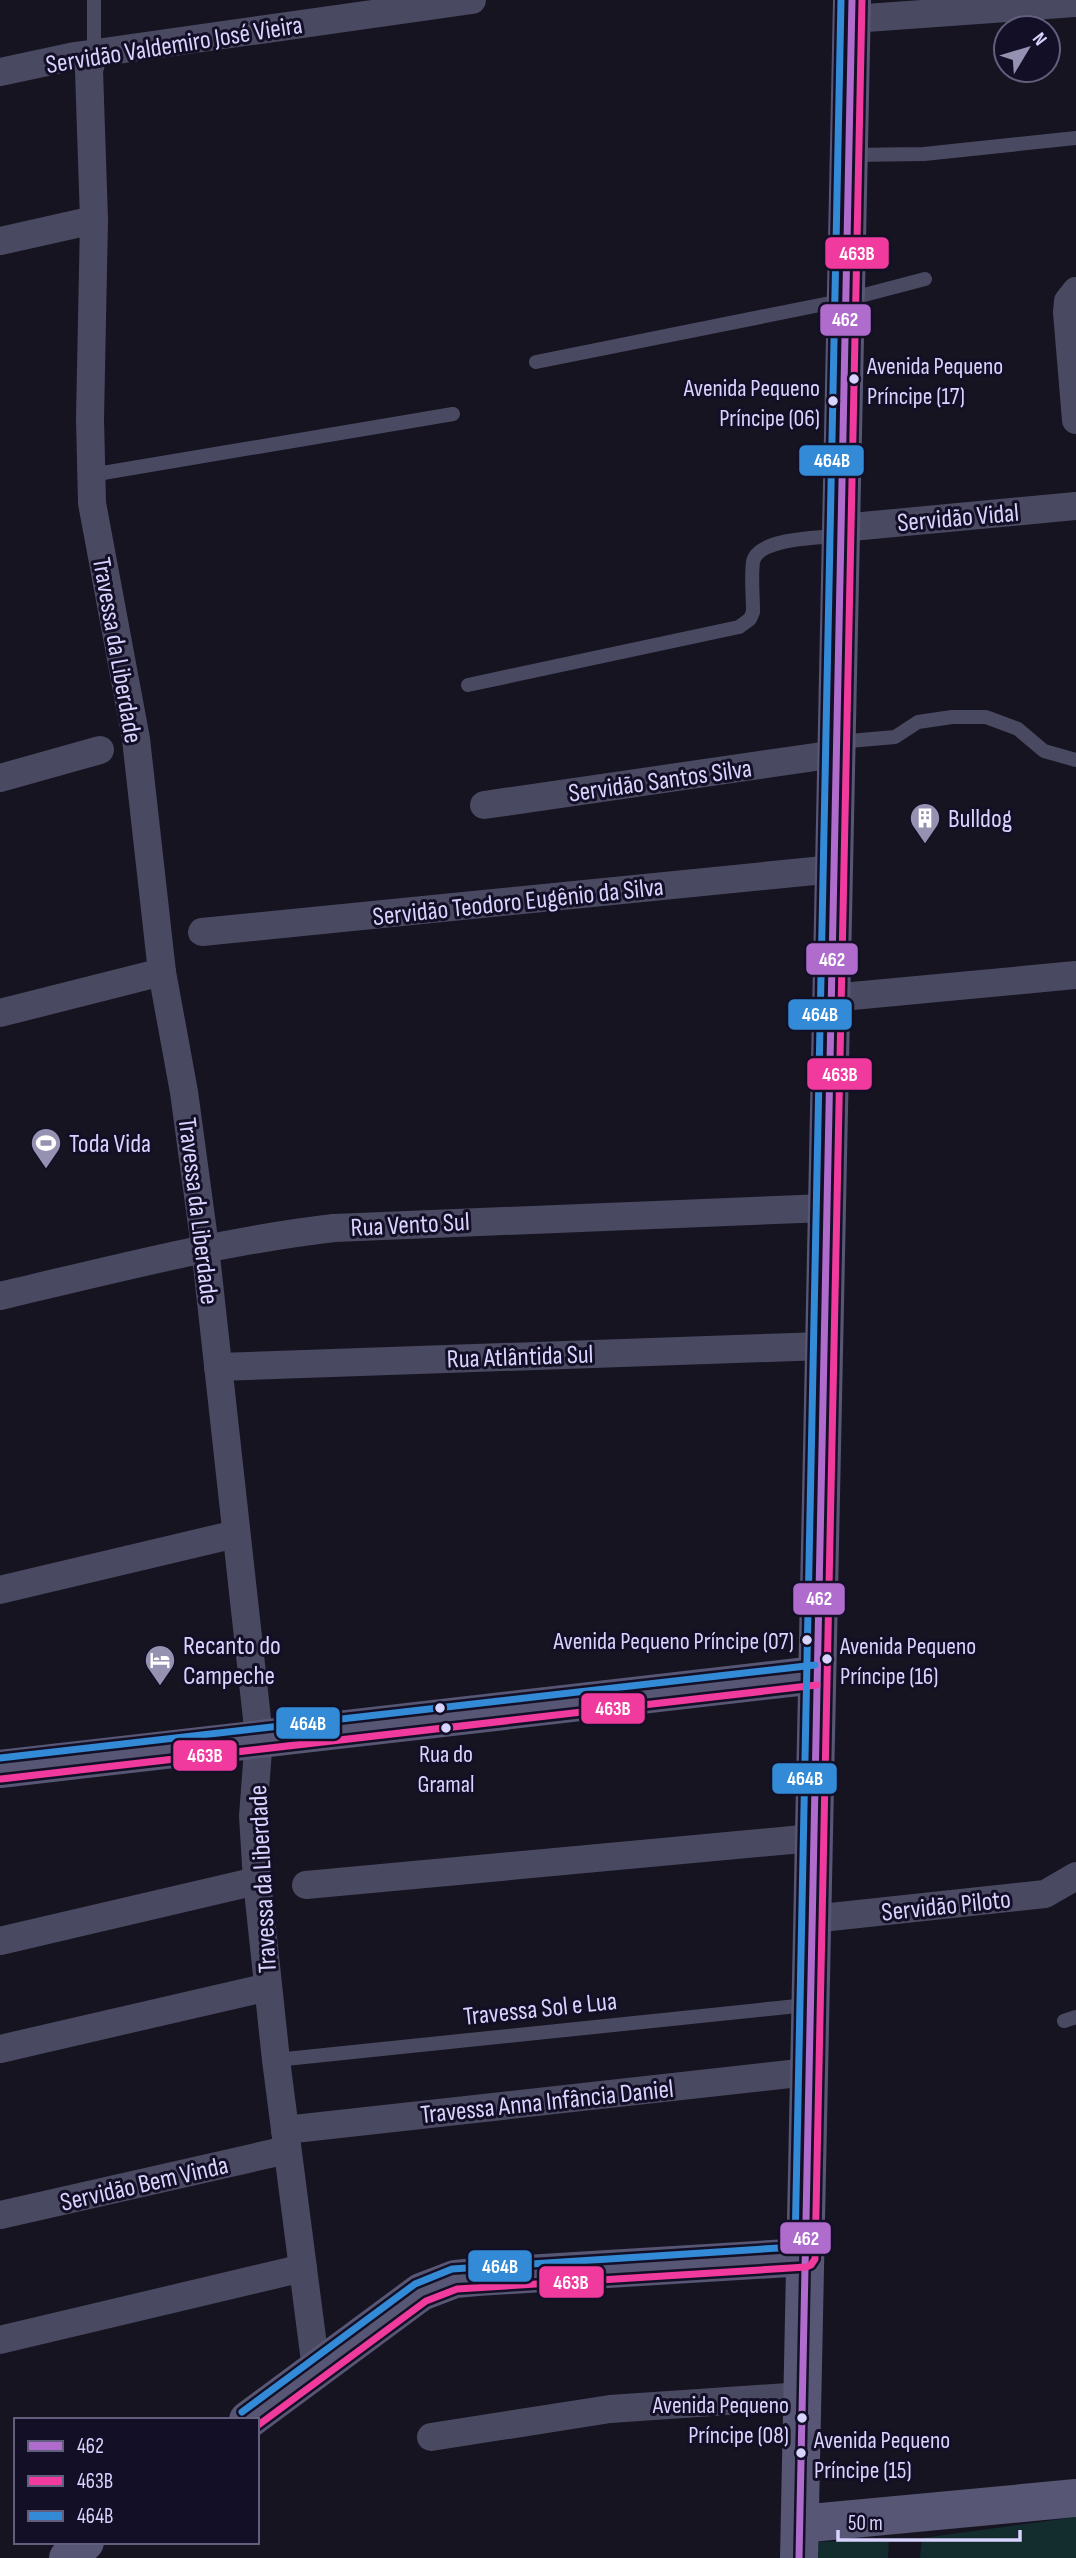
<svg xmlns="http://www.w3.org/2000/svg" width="1076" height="2558" font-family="'Sofia Sans Condensed',sans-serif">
<rect width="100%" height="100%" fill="#161421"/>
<g fill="#132c2d">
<path d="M1076,2517V2558H920L922,2538Z"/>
<path d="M889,2539L888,2558H817V2542Z"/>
</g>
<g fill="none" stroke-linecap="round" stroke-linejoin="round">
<g stroke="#4a4962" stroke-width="14">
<path d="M94,0V54"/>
<path d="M850,155L924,154L1076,138"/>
<path d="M536,362L845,300L925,279"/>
<path d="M91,475L453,414"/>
<path d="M468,685L739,627L750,619L753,612C753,596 751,577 753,562C757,538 818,538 838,536"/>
<path d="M838,742L895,737L918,722L952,717H986L1018,729L1044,751L1076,760"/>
<path d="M1064,2021L1076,2017"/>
<path d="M276,2060L807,2005"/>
</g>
<g stroke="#4a4962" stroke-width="28">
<path d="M852,19L1076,3"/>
<path d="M94,54L89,70L94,220L90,419L92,503L136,739L162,972L184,1092L205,1247L259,1737L253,1816L257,1881L276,2060L316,2369"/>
<path d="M0,72L75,56L472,0"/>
<path d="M0,241L94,220"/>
<path d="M1076,291L1068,301L1067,312L1076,420"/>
<path d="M841,528L1076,506"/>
<path d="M0,778L100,750"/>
<path d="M484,805L836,754"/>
<path d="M202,932L834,869"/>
<path d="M831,998L1076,975"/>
<path d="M0,1013L162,972"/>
<path d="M0,1296C111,1270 221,1241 334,1228L826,1208"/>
<path d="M218,1367L823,1346"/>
<path d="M0,1590L236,1534"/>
<path d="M306,1885L813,1838"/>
<path d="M812,1919L1045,1894L1076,1876"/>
<path d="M0,1941L257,1881"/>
<path d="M0,2049L268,1987"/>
<path d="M285,2130L808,2072"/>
<path d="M0,2215L287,2150"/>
<path d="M0,2340L303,2268"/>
<path d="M431,2437L610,2409L802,2396"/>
</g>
<g stroke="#575674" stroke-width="38">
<path d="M0,1769L816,1675"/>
<path d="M248,2420L421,2292L455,2279L477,2277L805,2257"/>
<path d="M800,2524L1076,2498"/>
<path d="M68,2558L85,2542"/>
<path d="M799,2558L852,0"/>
</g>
<g stroke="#130f26" stroke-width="12">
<path id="bus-1" d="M799,2558L852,0"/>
</g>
<g stroke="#130f26" stroke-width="12">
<g id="bus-2">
<path d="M1,1779L817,1685"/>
<path d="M257,2426L426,2301L457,2289L806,2267L811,2265L815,2259L862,0"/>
</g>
</g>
<g stroke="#130f26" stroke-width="12">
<g id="bus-3">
<path d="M0,1758L815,1665"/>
<path d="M242,2412L415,2284L452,2269L795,2247L841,0"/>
</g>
</g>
<use href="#bus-1" stroke="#b06ccc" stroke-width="7"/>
<use href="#bus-2" stroke="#f13a9d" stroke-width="7"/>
<use href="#bus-3" stroke="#338bd7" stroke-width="7"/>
</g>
<defs>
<g id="building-pin" transform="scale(1.575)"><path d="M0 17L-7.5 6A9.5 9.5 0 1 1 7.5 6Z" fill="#9591b1" stroke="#130f26"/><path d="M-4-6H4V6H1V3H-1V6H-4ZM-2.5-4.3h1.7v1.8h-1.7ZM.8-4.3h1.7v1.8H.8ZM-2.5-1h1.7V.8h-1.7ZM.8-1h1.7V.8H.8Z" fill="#fff"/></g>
<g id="stadium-pin" transform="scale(1.575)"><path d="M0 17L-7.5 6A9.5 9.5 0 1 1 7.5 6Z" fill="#9591b1" stroke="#130f26"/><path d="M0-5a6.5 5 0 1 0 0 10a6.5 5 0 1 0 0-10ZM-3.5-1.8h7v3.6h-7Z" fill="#fff"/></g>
<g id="hotel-pin" transform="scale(1.575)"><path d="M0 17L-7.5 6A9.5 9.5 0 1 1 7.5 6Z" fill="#9591b1" stroke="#130f26"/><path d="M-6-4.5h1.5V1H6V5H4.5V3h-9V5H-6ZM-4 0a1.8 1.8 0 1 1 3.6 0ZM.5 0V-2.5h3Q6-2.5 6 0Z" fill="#fff"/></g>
</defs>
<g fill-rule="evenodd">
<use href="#building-pin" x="925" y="818"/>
<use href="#stadium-pin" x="46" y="1143"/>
<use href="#hotel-pin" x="160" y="1660"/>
</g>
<g fill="#d9d4ff" stroke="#130f26" stroke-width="2.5">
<circle cx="854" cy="379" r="6"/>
<circle cx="833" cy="401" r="6"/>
<circle cx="807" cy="1640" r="6"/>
<circle cx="827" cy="1659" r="6"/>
<circle cx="440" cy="1708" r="6"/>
<circle cx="446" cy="1728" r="6"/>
<circle cx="802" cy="2418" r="6"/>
<circle cx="801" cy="2453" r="6"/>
</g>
<g text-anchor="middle" stroke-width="6" stroke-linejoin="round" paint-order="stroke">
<g font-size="24" fill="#d9d4ff" stroke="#130f26" text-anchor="start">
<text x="867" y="374">Avenida Pequeno<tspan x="867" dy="30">Príncipe (17)</tspan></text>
<text x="820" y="396" text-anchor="end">Avenida Pequeno<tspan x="820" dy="30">Príncipe (06)</tspan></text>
<text x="794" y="1649" text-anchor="end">Avenida Pequeno Príncipe (07)</text>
<text x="840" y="1654">Avenida Pequeno<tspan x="840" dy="30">Príncipe (16)</tspan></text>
<text x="446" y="1762" text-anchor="middle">Rua do<tspan x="446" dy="30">Gramal</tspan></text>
<text x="789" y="2413" text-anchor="end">Avenida Pequeno<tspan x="789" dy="30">Príncipe (08)</tspan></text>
<text x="814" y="2448">Avenida Pequeno<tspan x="814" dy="30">Príncipe (15)</tspan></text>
</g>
<g font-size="26" fill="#d9d4ff" stroke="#130f26">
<text transform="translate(174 44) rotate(-9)" y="9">Servidão Valdemiro José Vieira</text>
<text transform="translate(958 517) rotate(-5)" y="9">Servidão Vidal</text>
<text transform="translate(118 650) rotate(80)" y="9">Travessa da Liberdade</text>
<text transform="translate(660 780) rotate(-8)" y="9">Servidão Santos Silva</text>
<text transform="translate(518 901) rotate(-6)" y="9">Servidão Teodoro Eugênio da Silva</text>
<text transform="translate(199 1211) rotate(83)" y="9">Travessa da Liberdade</text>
<text transform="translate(410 1224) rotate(-3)" y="9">Rua Vento Sul</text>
<text transform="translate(520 1356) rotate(-2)" y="9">Rua Atlântida Sul</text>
<text transform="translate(262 1879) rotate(-93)" y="9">Travessa da Liberdade</text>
<text transform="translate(946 1905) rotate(-6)" y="9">Servidão Piloto</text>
<text transform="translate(540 2008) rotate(-6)" y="9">Travessa Sol e Lua</text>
<text transform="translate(547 2101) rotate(-6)" y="9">Travessa Anna Infância Daniel</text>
<text transform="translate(144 2183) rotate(-13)" y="9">Servidão Bem Vinda</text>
</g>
<g font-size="26" fill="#d9d4ff" stroke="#130f26" text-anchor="start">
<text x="948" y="827">Bulldog</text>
<text x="69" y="1152">Toda Vida</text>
<text x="183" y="1654">Recanto do<tspan x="183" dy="30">Campeche</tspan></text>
</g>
</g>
<g stroke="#130f26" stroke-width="2.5">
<rect x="824" y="236" width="66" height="34" rx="7" fill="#f13a9d"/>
<rect x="819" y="303" width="53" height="34" rx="7" fill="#b06ccc"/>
<rect x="798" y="444" width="67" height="33" rx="7" fill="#338bd7"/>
<rect x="805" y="942" width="54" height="34" rx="7" fill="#b06ccc"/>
<rect x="787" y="998" width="66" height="33" rx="7" fill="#338bd7"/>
<rect x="806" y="1057" width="67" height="34" rx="7" fill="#f13a9d"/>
<rect x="792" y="1582" width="54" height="34" rx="7" fill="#b06ccc"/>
<rect x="580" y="1692" width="66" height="33" rx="7" fill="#f13a9d"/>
<rect x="275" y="1706" width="66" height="34" rx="7" fill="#338bd7"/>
<rect x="172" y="1739" width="66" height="33" rx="7" fill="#f13a9d"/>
<rect x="771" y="1762" width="67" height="33" rx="7" fill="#338bd7"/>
<rect x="779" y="2221" width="53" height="34" rx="7" fill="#b06ccc"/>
<rect x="467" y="2249" width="66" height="34" rx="7" fill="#338bd7"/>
<rect x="538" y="2265" width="67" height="34" rx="7" fill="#f13a9d"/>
</g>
<g font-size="19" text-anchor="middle" font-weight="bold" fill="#fff">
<text x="857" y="260">463B</text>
<text x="845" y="326">462</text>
<text x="832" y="467">464B</text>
<text x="832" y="966">462</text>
<text x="820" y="1021">464B</text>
<text x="840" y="1081">463B</text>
<text x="819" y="1605">462</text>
<text x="613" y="1715">463B</text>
<text x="308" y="1730">464B</text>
<text x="205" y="1762">463B</text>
<text x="805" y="1785">464B</text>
<text x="806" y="2245">462</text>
<text x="500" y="2273">464B</text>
<text x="571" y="2289">463B</text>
</g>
<rect x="14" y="2418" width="245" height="126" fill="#130f26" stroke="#625e7d" stroke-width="2"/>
<rect x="28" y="2441" width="35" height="10" fill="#b06ccc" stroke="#625e7d" stroke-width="2"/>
<text x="77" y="2453" font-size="21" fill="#d9d4ff">462</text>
<rect x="28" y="2476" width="35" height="10" fill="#f13a9d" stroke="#625e7d" stroke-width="2"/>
<text x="77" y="2488" font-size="21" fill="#d9d4ff">463B</text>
<rect x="28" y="2511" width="35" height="10" fill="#338bd7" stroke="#625e7d" stroke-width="2"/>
<text x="77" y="2523" font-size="21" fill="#d9d4ff">464B</text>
<g transform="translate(1027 49) rotate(52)"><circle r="33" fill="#130f26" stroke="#625e7d" stroke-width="2"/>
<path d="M0-5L12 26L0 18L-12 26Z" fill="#9591b1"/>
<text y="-10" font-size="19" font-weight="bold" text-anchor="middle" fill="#d9d4ff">N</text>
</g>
<path d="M838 2530v10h182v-10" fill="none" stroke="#d9d4ff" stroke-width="3.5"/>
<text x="848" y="2530" font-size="21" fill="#d9d4ff" stroke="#130f26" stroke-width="5" paint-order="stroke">50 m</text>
</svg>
